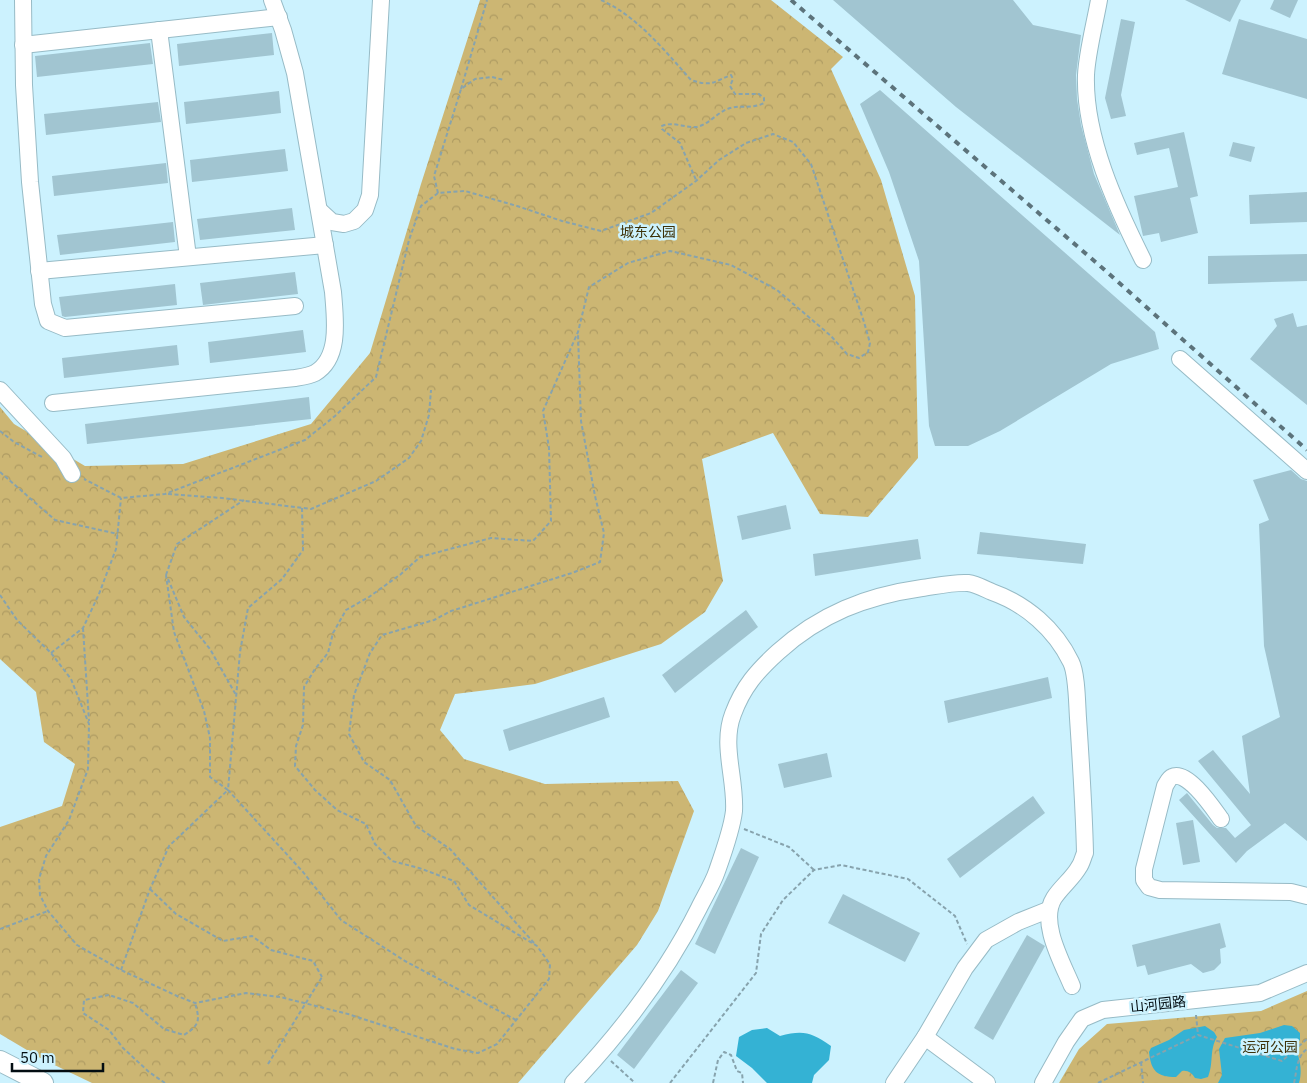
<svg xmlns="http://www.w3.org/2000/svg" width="1307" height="1083" font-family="'IBM Plex Sans','Noto Sans SC',sans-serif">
<defs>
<pattern id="park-crowns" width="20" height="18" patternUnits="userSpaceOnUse" patternTransform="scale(1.25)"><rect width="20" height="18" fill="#ccb673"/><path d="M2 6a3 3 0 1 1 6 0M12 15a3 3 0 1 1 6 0" fill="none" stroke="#ae9b62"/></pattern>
</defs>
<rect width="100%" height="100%" fill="#ccf2fe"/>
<g fill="url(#park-crowns)">
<path d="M480,0H771L843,57L831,69L881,180L915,296L918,458L868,517L820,514L773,433L702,459L723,581L705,612L661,644L535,684L455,694L440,730L464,759L545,784L678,781L694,811L658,911L637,945L518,1083H92L42,1059L0,1034V827L62,806L75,764L44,742L36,692L0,659V407L14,424L85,466L183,464L311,424L370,353L421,184Z"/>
<path d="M1307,991V1083H1059L1079,1049L1107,1024L1261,1011Z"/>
</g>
<g fill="#34b2d4">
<path d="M1284,1025L1292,1026L1300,1033V1040L1295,1045C1299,1058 1303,1069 1299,1083H1218L1222,1075L1219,1049L1225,1038L1260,1033Z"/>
<path d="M1205,1026L1214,1032L1217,1037C1209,1051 1214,1062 1208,1077L1201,1079L1195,1078C1192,1073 1188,1070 1182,1071L1176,1077C1157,1077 1151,1071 1149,1052L1151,1048L1169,1040L1184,1030Z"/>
<path d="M767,1028L780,1036C803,1030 811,1032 831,1046L829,1060L814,1075L812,1083H767L752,1068L736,1056L739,1037L752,1030Z"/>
</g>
<g fill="#a1c5d1">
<path d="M833,0H1013L1033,25L1081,35L1076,75L1077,99L1081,125L1094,174L1120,235L956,107Z"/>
<path d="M1185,0H1241L1230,22Z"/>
<path d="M1274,0H1298L1290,18L1270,9Z"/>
<path d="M1121,19L1135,22L1121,95L1126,116L1111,119L1105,98Z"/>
<path d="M1239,19L1307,39V99L1222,74Z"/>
<path d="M272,33L274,55L179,66L177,44Z"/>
<path d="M150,43L153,64L37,77L35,56Z"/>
<path d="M880,90L1155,332L1159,349L1111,364L1000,431L968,446H935L929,426L919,261L889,172L860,104Z"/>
<path d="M279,91L281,113L186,124L184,102Z"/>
<path d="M158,102L161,122L46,135L44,114Z"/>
<path d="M1184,132L1198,196L1190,198L1198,233L1161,242L1159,233L1143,236L1134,196L1178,187L1169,148L1137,155L1134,143Z"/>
<path d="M1233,142L1255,147L1251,162L1229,156Z"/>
<path d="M285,149L288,171L192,182L190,160Z"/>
<path d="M166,163L168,183L54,196L52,176Z"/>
<path d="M1307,192V222L1250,224L1249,195Z"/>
<path d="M292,208L295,230L200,240L197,219Z"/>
<path d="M173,222L175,242L60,255L57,235Z"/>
<path d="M1307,254V281L1208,284V256Z"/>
<path d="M295,272L298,294L203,305L200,283Z"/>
<path d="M175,284L177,305L65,317L62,316L59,297Z"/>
<path d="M1293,313L1297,327L1307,325V405L1250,359L1277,326L1274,319Z"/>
<path d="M303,330L306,352L210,363L208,342Z"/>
<path d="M177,345L179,365L64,378L62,358Z"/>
<path d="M309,397L311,419L87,444L85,424Z"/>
<path d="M1291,470L1301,479L1307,481V841L1285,823L1247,851L1236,863L1179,800L1187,793L1213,825L1217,828H1226L1235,838L1251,825L1198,761L1213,750L1250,794L1242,736L1280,717L1264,646L1259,524L1269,520L1253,480Z"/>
<path d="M786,505L791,529L742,540L737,516Z"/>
<path d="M980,532L1086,544L1083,564L977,554Z"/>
<path d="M918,539L921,559L815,576L813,554Z"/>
<path d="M746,610L758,627L675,693L662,675Z"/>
<path d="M1048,677L1052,698L948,723L944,701Z"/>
<path d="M604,697L610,717L509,751L503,730Z"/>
<path d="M827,753L832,777L784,788L778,764Z"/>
<path d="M1033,796L1045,813L960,878L947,859Z"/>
<path d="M1193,820L1200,862L1183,865L1176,823Z"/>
<path d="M741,848L759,857L715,954L695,944Z"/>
<path d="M843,894L920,933L905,962L828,923Z"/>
<path d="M1220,923L1226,947L1220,949L1221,963L1214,970L1203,973L1191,964L1148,975L1145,965L1137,967L1132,945Z"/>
<path d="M1027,935L1045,946L993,1040L974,1028Z"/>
<path d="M681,970L698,983L634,1069L617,1055Z"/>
</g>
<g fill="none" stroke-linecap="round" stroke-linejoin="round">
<g stroke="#97bbc6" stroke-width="18">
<g id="minor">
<path d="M23,0L24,85L30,182L43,304L48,321L65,328L295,306"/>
<path d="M1099,0C1095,23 1087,53 1086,75C1084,137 1116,206 1143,260"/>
<path d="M159,30L188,257"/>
<path d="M23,45L279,17"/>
<path d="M320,211L332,222L344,224L354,221L365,210L370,195L381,0"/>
<path d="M39,271L325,245"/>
<path d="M1180,359L1307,471"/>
<path d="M0,390L63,458L72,474"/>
<path d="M53,403L295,378C301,377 309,376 315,373C341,358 335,318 333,292L295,73L283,30L272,0"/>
<path d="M1221,819C1213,808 1187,769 1172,777C1169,778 1167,783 1165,786L1144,869V880L1149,887L1160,890L1291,892L1307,896"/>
<path d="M925,1037L987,1083"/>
<path d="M573,1083C622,1031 667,972 699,908C705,896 713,883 717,871C723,854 732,829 734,811C736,779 721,745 733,714C743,687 757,671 778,652C820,614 866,596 922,588C936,586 954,582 968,583C976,584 985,589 992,592C1026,604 1055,629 1071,662C1077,674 1077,704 1078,718C1081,763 1084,808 1085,853C1083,857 1082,863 1079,867C1073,878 1061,887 1054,898C1039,922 1062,962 1072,986"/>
<path d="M894,1083L925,1037L965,968L986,940L1018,922L1048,910"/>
<path d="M1043,1083L1066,1042L1082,1019L1103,1010L1260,993L1307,973"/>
</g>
</g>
<g stroke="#97bbc6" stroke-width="22">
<path id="major" d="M0,1061L43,1083"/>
</g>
<g stroke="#87a3ad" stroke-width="2" stroke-dasharray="4 2.5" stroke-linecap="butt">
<path d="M601,0C637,16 665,51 691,80C712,87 713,82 731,75L733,79L730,86L735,94H759L764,98V103C753,109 741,105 730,108C717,112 709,125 696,127C685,128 673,121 662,126V129L680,143L696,180"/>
<path d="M461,89L487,0"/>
<path d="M438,193L434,176L461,89L475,79L492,77L504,80"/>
<path d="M0,431L14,442L42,457"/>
<path d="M0,472L55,520L118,534"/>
<path d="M168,494L222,498L311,509L376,481L409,458L421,441L429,415L431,390"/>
<path d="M302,508L303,550L282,579L248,608L240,652L228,790L303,872L341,920L405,961L516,1020"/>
<path d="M166,575L177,544L244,500"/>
<path d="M168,579L184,617L210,649L236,695"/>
<path d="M0,595L17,620L51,653L71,679L89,724L88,769L69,820L46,856L39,879L40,895L48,911L77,945L121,970L177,996L195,1003L246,993L280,997L348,1014L455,1049L478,1053L497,1044L549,979L550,964L537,946L469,905L454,881L419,868L392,861L375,844L366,824L337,810L315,790L295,766L296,746L303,725L304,687L315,669L328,653L333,633L346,610L369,597L401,574L420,557L491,538L533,541L551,521L549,448L543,411L578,332L589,287L628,263L670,251L731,265L777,290L831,336L847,354L859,358L868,352L870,343L864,322L811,164L793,142L773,134L746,143L719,160L696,181L651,213L601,231L562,221L517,206L465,191L438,193L421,206L409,240L376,377L335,416L305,440L165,494L121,498L84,479"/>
<path d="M83,628L89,721"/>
<path d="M51,653L83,628L99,594L116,549L121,498"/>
<path d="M744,829L789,847L814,870"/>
<path d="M150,889L176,914L223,941L252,936L271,950L313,961L322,977"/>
<path d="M0,929L48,911"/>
<path d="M534,943L450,849L416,826L390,780L364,762L349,734L354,695L370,653L382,635L434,620L451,611L572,573L600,562L604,533L595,496L581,421L578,334"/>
<path d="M121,970L150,889L169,846L228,790L210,777V738L204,711L174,632L166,575"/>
<path d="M1196,1015L1198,1035"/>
<path d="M611,1061L635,1083"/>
<path d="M1141,1062L1143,1083"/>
<path d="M165,1083L149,1072L123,1048L109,1030L83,1013L84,1000L109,995L133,1003L164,1029L184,1035C200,1025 200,1020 195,1003"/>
<path d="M670,1083L756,973L761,934L783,900L814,870L841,865L908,879L955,916L967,944"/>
<path d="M713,1083L718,1060L724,1052L731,1055L737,1071L742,1073L743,1083"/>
<path d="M1098,1083L1198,1035L1282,1061L1307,1039"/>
<path d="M1294,1083C1297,1071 1296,1057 1307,1049"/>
</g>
<use href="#minor" stroke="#fff" stroke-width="16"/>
<use href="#major" stroke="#fff" stroke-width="20"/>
<path stroke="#5c737b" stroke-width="4" stroke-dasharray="6 6" stroke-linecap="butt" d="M791,0L1099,265L1307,450"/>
<path stroke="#87a3ad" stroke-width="2" stroke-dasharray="4 2.5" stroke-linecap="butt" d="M268,1064L322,977"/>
</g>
<g text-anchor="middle" stroke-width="5" stroke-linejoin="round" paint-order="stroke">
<g font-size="14" fill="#3d3108" stroke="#ccf2fe">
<text x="648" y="237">城东公园</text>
<text x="1270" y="1052">运河公园</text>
</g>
<g font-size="14" fill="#030d12" stroke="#ccf2fe">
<text transform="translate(1158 1004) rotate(-6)" y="5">山河园路</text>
</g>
</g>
<path d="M12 1063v8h91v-8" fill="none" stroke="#030d12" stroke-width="2.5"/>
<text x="20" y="1063" font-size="15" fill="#030d12" stroke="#ccf2fe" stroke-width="4" paint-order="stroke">50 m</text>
</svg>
